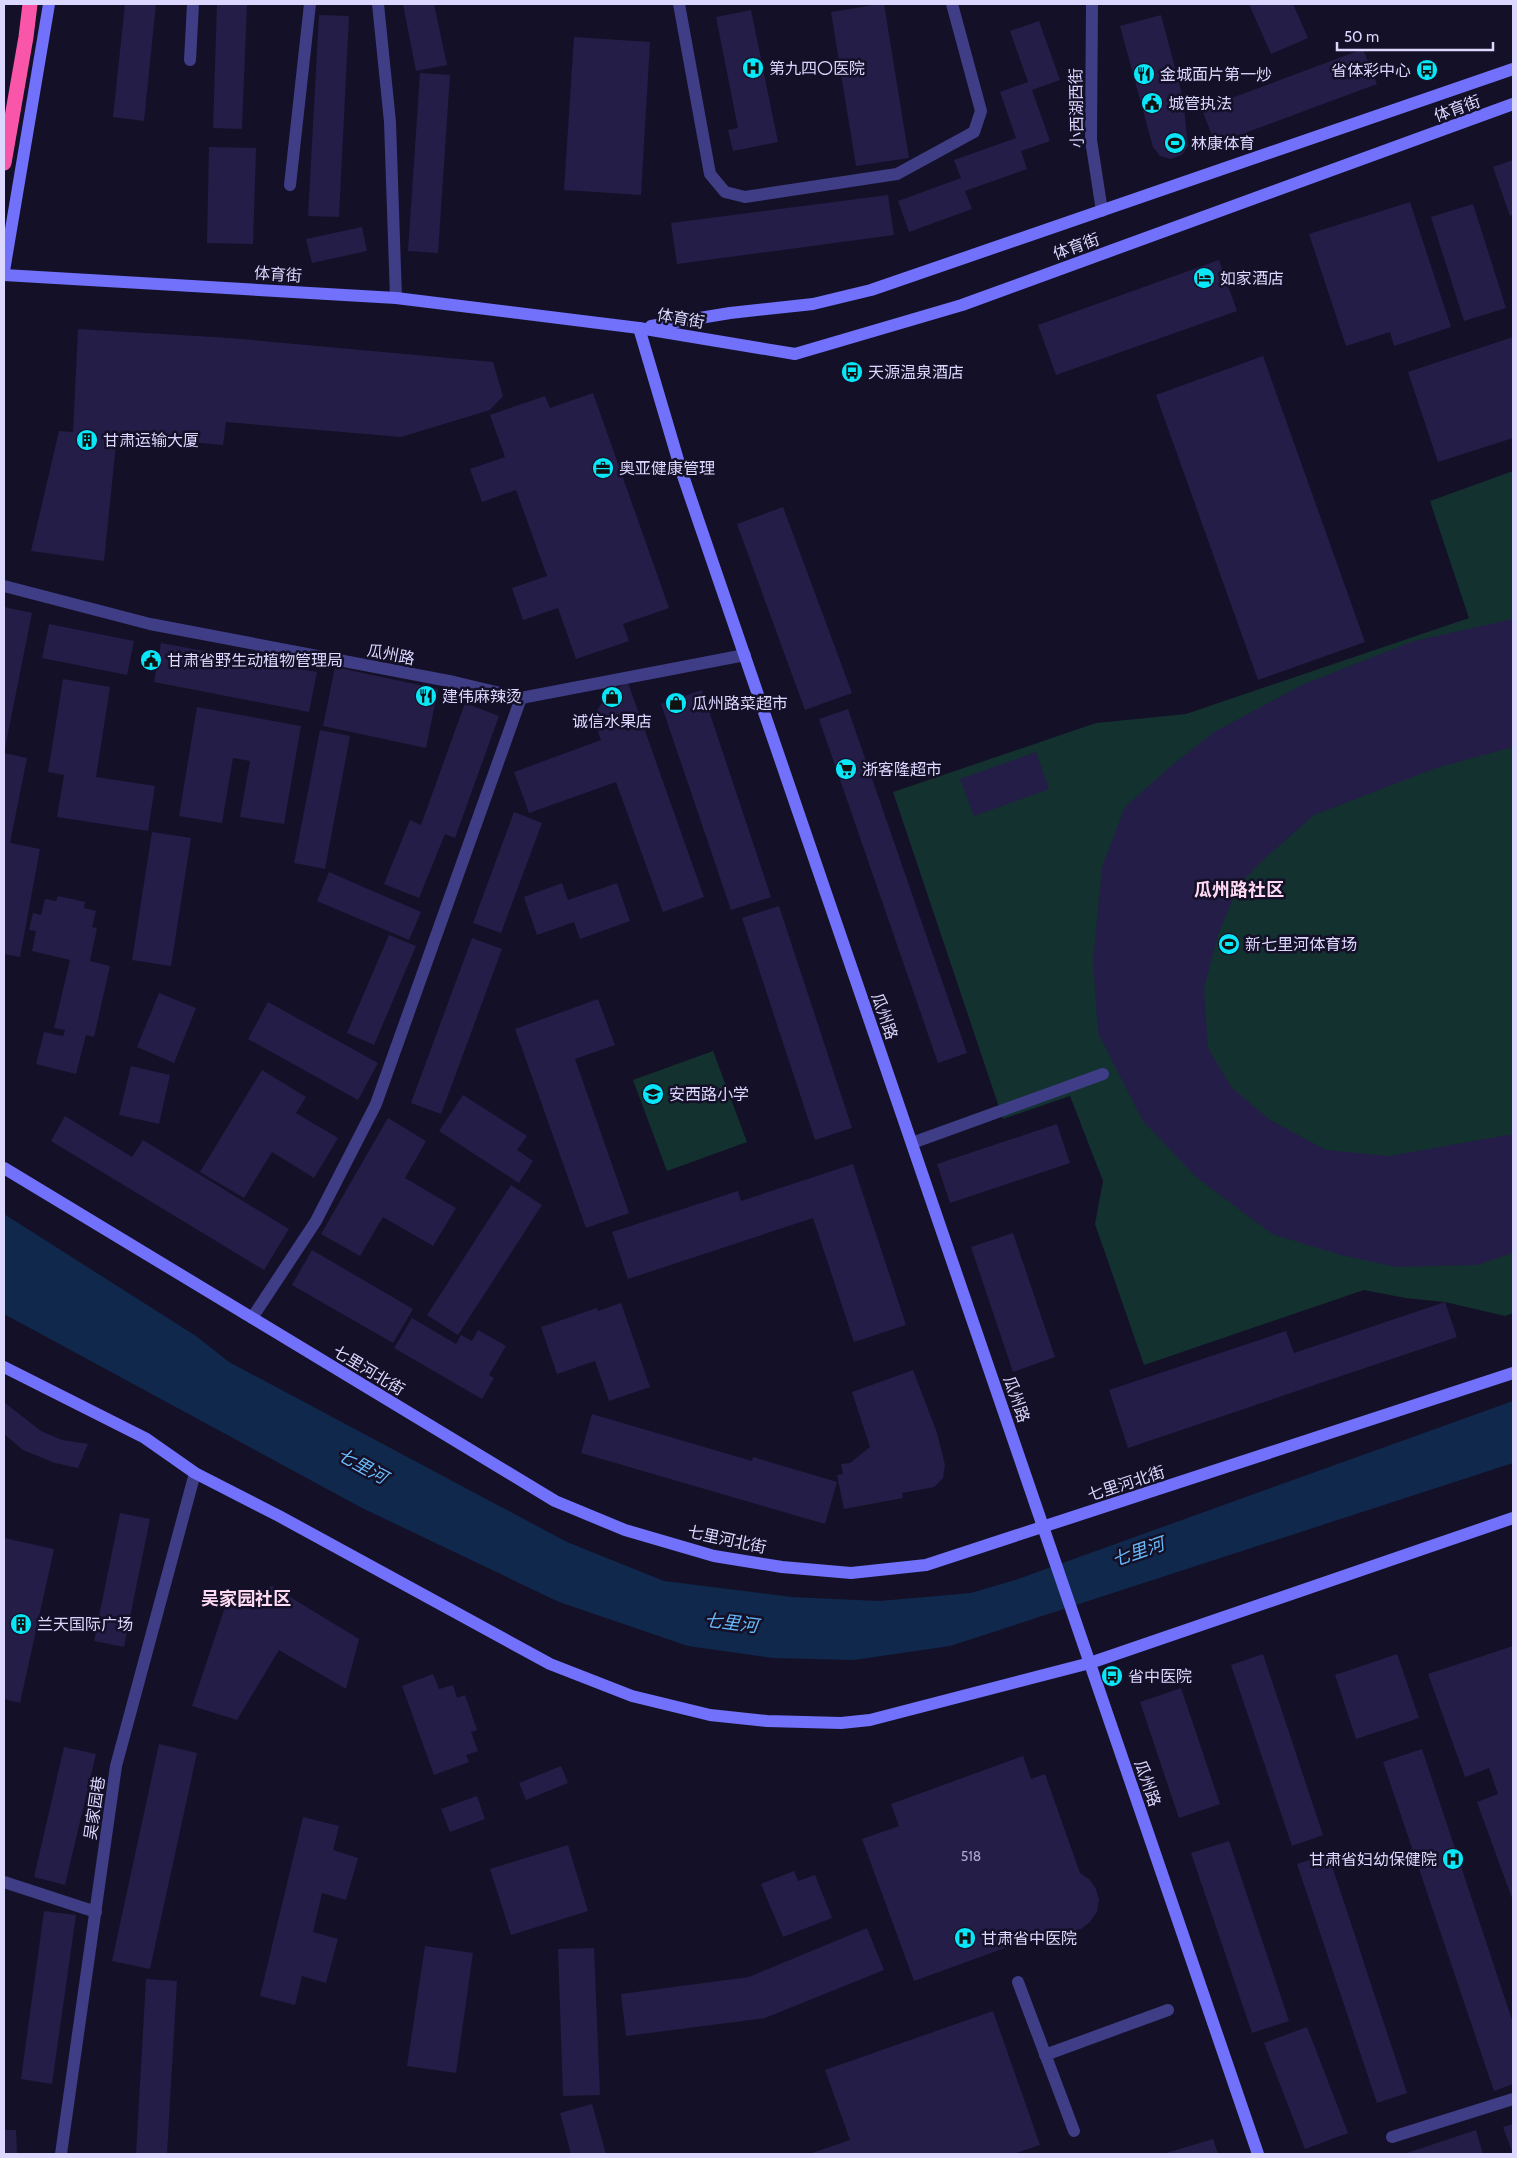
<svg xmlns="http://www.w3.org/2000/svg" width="1517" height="2158" font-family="Cabin,'Noto Sans SC',sans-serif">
<rect width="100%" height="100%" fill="#141027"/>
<g fill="#13312f">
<path d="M1513,471V1313L1505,1316L1445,1302L1405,1298L1364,1290L1144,1365L1095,1224L1103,1181L1070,1096L1003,1119L893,792L1096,723L1186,714L1469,618L1430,501Z"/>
<path d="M713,1051L747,1142L667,1171L633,1080Z"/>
</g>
<path fill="#10284b" d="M4,1214L196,1336L229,1362L567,1542L664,1581L792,1597L879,1601L971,1593L1015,1580L1513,1401V1463L950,1646L854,1660L773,1658L688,1646L559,1602L362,1508L4,1314Z"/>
<g fill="#241d47">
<path d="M125,4H156L144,121L113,117Z"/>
<path d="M217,4H247L242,129L213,128Z"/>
<path d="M403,4H434L447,65L416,71Z"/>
<path d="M880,4H884L909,158L856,166L831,12Z"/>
<path d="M1249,4H1293L1308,38L1271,54Z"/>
<path d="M751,10L778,142L733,151L728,130L738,128L716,17Z"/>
<path d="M319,15L349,16L339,217L308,216Z"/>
<path d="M1161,15L1183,98L1188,146L1182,155L1171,159L1160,156L1153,147L1120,26Z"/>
<path d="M1039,21L1060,80L1032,90L1050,141L1021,151L1027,169L965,191L972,209L909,232L898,201L961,178L954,160L1016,138L1000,92L1028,82L1010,31Z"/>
<path d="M574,37L650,42L641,195L564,190Z"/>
<path d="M1363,49L1377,84L1215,144L1202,109Z"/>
<path d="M420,73L450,75L438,253L408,251Z"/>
<path d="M209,147L256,148L253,244L207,243Z"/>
<path d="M1513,160V214L1510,216L1493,167Z"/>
<path d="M888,195L894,235L677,264L671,223Z"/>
<path d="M1410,202L1451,327L1394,346L1390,332L1346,346L1309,234Z"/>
<path d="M1473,204L1506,308L1464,321L1431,217Z"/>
<path d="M362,227L367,251L312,263L306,239Z"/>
<path d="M1219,260L1237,311L1056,375L1038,325Z"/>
<path d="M78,329L230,338L493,362L503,396L490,410L401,437L226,422L223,445L117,435L104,561L31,551L59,431L73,432Z"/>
<path d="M1513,337V438L1438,462L1408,372Z"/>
<path d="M1263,356L1365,642L1258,680L1156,395Z"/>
<path d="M593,393L669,608L623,624L629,641L576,659L558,608L523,620L512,588L547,576L516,490L482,502L470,469L505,457L490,415L545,396L550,408Z"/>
<path d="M783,507L852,693L805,710L737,524Z"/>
<path d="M4,607L32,613L5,748H4Z"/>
<path d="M1513,619V747L1436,768L1314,815L1261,862L1238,886L1218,935L1204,988L1208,1048L1232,1088L1270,1120L1326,1150L1389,1156L1513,1134V1253L1477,1265L1396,1267L1341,1255L1272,1234L1196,1177L1143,1121L1098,1033L1093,961L1102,867L1125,807L1171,766L1214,732L1304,684L1414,641Z"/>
<path d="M49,624L134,641L127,675L42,658Z"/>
<path d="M161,643L317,672L309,712L154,682Z"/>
<path d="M335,667L438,689L426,748L323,726Z"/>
<path d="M63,679L110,687L96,777L155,786L148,831L57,817L64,775L48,772Z"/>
<path d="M628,683L704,897L663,912L616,782L529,813L514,772L601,740L593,716L611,690Z"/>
<path d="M702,690L771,897L731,910L661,704Z"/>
<path d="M465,703L499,716L455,838L445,834L419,898L384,884L410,820L421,825Z"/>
<path d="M197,707L301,726L284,824L240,817L250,761L233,758L222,823L179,816Z"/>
<path d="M848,709L967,1053L938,1063L819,719Z"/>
<path d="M320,730L350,736L325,869L294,863Z"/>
<path d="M1036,752L1049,789L974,816L960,779Z"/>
<path d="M4,753L27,758L10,843L40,849L20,957L4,954Z"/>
<path d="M514,812L542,823L501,933L473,923Z"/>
<path d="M152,832L191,838L171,966L132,960Z"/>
<path d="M329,872L421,912L409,940L317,901Z"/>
<path d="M562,883L568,900L617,883L630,921L580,939L574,922L537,935L524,897Z"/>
<path d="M58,896L85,902L84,908L96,911L92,927L97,928L90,961L110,966L94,1037L86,1035L76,1074L36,1064L44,1032L63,1036L65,1030L54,1028L70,960L32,951L36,931L29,930L33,913L41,915L45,899L56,901Z"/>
<path d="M779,906L852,1128L815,1140L742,918Z"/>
<path d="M389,935L416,946L374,1045L347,1033Z"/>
<path d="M472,938L502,949L441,1114L411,1103Z"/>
<path d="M159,993L196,1008L174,1063L137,1047Z"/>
<path d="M598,999L615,1045L575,1059L629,1213L586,1228L515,1029Z"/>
<path d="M268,1002L378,1063L358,1100L248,1039Z"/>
<path d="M131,1066L170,1075L159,1124L119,1115Z"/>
<path d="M262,1070L306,1097L296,1113L338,1138L314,1178L272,1152L244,1198L200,1172Z"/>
<path d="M463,1095L527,1136L517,1150L533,1161L519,1183L439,1131Z"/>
<path d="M65,1116L132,1157L143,1140L289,1229L264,1270L51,1141Z"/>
<path d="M388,1118L426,1141L405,1178L456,1208L433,1246L383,1217L360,1256L321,1234Z"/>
<path d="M1057,1124L1070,1163L950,1203L937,1164Z"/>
<path d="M853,1164L906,1325L854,1342L813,1218L628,1279L612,1232L738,1191L741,1201Z"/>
<path d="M511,1185L542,1205L458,1335L427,1315Z"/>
<path d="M1013,1233L1055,1357L1013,1372L971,1247Z"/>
<path d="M312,1250L413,1309L393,1343L292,1285Z"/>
<path d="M1445,1302L1457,1337L1128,1448L1109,1390L1286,1331L1294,1353Z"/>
<path d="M621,1303L650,1387L609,1401L595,1361L557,1374L541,1327L597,1308L598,1311Z"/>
<path d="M412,1318L456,1344L461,1335L472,1341L478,1330L506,1346L489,1375L494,1378L482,1399L394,1348Z"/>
<path d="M913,1370L937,1433L945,1465L943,1478L934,1487L902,1493L903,1498L844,1509L837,1475L843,1474L841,1464L850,1463L870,1447L852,1392Z"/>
<path d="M5,1403L41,1431L62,1440L88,1444L78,1468L55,1463L23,1450L4,1434Z"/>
<path d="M592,1414L752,1461L753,1457L837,1482L825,1524L581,1453Z"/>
<path d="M120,1513L150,1519L124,1647L94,1641Z"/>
<path d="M4,1538L54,1549L20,1703L4,1699Z"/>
<path d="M272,1586L359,1639L346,1689L279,1650L237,1720L192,1706L224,1610Z"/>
<path d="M1513,1646V1901L1477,1802L1498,1794L1489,1768L1465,1777L1428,1674Z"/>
<path d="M1263,1654L1323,1835L1292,1846L1231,1665Z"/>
<path d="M1397,1654L1419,1718L1356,1739L1335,1675Z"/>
<path d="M433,1674L439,1689L453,1685L457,1698L465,1695L477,1730L471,1732L478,1751L466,1755L469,1762L434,1775L402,1686Z"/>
<path d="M1181,1688L1220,1804L1179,1818L1140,1702Z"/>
<path d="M159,1744L197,1753L150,1969L112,1961Z"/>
<path d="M64,1747L96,1754L65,1885L34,1877Z"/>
<path d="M1422,1749L1513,2023V2084L1494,2091L1383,1762Z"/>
<path d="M1023,1756L1031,1779L1045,1774L1080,1873L1089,1879L1096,1889L1099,1900L1097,1912L1090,1922L1081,1929L1069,1931L1057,1929L914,1981L862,1839L899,1826L891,1804Z"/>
<path d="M561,1766L568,1783L526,1800L519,1783Z"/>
<path d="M477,1796L485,1819L450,1832L441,1809Z"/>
<path d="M303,1817L339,1826L333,1850L358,1858L346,1900L322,1893L313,1932L338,1939L326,1983L302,1976L295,2005L260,1996Z"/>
<path d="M1229,1841L1289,2021L1252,2033L1191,1853Z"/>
<path d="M568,1845L588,1911L511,1935L490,1869Z"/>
<path d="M1328,1854L1407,2093L1377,2103L1297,1864Z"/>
<path d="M794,1871L798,1881L815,1875L832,1918L783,1937L761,1884Z"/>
<path d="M44,1911L76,1915L52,2084L21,2079Z"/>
<path d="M867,1928L884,1970L765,2018L626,2036L621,1994L749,1977Z"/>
<path d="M425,1946L473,1953L456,2073L407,2066Z"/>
<path d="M594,1948L600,2095L563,2096L558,1949Z"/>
<path d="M146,1979L177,1981L167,2154H136Z"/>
<path d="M993,2011L1040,2145L1013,2154H809L850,2140L825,2070Z"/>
<path d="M1307,2027L1348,2133L1305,2149L1264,2043Z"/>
<path d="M592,2104L606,2154H571L560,2113Z"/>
<path d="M1513,2124V2154L1503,2127Z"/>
<path d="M4,2130H16L17,2154H4Z"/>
<path d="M1476,2130L1483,2154H1404Z"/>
<path d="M1213,2139L1218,2154H1163Z"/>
</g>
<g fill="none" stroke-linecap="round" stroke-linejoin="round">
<g stroke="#3e3d85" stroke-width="12">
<path d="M378,4L390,122L396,298"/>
<path d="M679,4L710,174L725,192L745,197L897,174L974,132L981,111L952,4"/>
<path d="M1092,4L1091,140L1102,211"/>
<path d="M190,60L193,4"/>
<path d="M290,185L310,4"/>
<path d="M4,586L150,624L454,682L521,698L745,655"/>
<path d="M912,1143L1103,1074"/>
<path d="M252,1318L316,1221L376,1104L521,698"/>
<path d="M4,1882L96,1912"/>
<path d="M1018,1982L1074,2131"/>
<path d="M1045,2055L1168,2010"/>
<path d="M1392,2137L1513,2099"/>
<path d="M61,2154L116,1766L195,1473"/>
</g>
<g stroke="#7171fb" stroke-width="12">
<path d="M4,271L49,4"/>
<path d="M4,275L396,298L639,328L795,354L962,305L1513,104"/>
<path d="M651,326L730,313L813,304L871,290L1513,69"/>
<path d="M639,328L681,470L1258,2154"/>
<path d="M4,1168L555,1501L625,1530L714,1556L782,1567L851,1573L926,1565L1513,1373"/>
<path d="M4,1367L145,1438L195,1473L279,1516L550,1664L632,1696L710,1715L767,1721L841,1723L870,1720L1090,1663L1513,1518"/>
</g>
<path stroke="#fa56a9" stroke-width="15" d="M4,163L26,37L30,4"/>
</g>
<defs>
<g id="hospital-disc" transform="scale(1.125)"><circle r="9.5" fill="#09e6f8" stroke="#141027"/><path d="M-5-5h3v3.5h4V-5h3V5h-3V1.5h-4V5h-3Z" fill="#111"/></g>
<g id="bus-disc" transform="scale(1.125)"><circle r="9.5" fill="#09e6f8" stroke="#141027"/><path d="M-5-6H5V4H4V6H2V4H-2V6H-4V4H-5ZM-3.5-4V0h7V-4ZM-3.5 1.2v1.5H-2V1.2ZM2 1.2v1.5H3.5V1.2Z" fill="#111"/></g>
<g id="restaurant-disc" transform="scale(1.125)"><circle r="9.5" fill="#09e6f8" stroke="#141027"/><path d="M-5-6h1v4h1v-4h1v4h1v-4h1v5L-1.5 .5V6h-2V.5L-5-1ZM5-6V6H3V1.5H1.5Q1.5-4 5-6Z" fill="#111"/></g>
<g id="civic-disc" transform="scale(1.125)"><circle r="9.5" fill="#09e6f8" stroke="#141027"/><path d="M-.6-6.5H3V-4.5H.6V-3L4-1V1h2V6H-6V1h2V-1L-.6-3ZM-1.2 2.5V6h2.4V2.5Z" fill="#111"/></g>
<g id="stadium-disc" transform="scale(1.125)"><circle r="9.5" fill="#09e6f8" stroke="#141027"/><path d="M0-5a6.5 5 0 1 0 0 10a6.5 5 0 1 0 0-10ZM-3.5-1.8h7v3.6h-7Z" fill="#111"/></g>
<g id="hotel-disc" transform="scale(1.125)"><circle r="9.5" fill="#09e6f8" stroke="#141027"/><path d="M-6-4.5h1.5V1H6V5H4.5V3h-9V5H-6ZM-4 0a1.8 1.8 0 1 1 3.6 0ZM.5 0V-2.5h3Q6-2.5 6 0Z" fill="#111"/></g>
<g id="building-disc" transform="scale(1.125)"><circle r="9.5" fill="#09e6f8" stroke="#141027"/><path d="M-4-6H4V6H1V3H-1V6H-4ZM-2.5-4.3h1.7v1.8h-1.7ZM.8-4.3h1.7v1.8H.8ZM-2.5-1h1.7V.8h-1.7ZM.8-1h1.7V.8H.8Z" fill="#111"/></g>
<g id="office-disc" transform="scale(1.125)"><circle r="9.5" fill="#09e6f8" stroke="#141027"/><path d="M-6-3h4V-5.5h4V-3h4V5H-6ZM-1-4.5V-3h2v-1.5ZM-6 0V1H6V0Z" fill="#111"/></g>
<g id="shop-disc" transform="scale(1.125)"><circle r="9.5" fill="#09e6f8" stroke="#141027"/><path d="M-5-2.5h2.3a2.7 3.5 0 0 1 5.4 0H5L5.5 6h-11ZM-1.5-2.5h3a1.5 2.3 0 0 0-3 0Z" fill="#111"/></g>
<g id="supermarket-disc" transform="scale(1.125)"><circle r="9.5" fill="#09e6f8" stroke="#141027"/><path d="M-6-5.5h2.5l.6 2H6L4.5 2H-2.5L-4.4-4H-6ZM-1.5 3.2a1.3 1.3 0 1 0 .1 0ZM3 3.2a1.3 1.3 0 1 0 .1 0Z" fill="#111"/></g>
<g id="school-disc" transform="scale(1.125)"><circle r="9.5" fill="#09e6f8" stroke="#141027"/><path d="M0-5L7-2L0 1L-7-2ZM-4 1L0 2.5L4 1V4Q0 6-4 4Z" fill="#111"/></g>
</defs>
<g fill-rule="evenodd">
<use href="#hospital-disc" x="753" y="68"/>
<use href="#bus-disc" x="1427" y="70"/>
<use href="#restaurant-disc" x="1144" y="74"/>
<use href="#civic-disc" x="1152" y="103"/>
<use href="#stadium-disc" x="1175" y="143"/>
<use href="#hotel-disc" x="1204" y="278"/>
<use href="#bus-disc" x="852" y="372"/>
<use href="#building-disc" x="87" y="440"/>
<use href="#office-disc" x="603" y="468"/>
<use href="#civic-disc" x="151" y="660"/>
<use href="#restaurant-disc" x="426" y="696"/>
<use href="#shop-disc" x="612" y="697"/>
<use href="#shop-disc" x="676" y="703"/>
<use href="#supermarket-disc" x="846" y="769"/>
<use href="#stadium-disc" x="1229" y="944"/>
<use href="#school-disc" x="653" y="1094"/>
<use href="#building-disc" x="21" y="1624"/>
<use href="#bus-disc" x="1112" y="1676"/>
<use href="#hospital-disc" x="1453" y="1859"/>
<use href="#hospital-disc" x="965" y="1938"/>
</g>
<g text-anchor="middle" stroke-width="5" stroke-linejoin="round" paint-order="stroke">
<g font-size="14" fill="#ada8d0">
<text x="971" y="1861">518</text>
</g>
<g font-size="16" fill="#dbd7fe" stroke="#141027" text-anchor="start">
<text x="769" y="74">第九四〇医院</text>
<text x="1411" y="76" text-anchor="end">省体彩中心</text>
<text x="1160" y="80">金城面片第一炒</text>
<text x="1168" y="109">城管执法</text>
<text x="1191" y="149">林康体育</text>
<text x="1220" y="284">如家酒店</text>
<text x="868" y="378">天源温泉酒店</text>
<text x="103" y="446">甘肃运输大厦</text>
<text x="619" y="474">奥亚健康管理</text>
<text x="167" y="666">甘肃省野生动植物管理局</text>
<text x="442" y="702">建伟麻辣烫</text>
<text x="692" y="709">瓜州路菜超市</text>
<text x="612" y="727" text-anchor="middle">诚信水果店</text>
<text x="862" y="775">浙客隆超市</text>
<text x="1245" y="950">新七里河体育场</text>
<text x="669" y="1100">安西路小学</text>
<text x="37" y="1630">兰天国际广场</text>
<text x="1128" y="1682">省中医院</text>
<text x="1437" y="1865" text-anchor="end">甘肃省妇幼保健院</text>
<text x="981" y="1944">甘肃省中医院</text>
</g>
<g font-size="16" fill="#dbd7fe" stroke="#141027">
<text transform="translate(1076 108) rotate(-91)" y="6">小西湖西街</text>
<text transform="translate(1457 108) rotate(-20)" y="6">体育街</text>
<text transform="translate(1076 246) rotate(-20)" y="6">体育街</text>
<text transform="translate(278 274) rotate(4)" y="6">体育街</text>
<text transform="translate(681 318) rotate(10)" y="6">体育街</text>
<text transform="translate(391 654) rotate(11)" y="6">瓜州路</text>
<text transform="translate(885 1016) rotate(71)" y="6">瓜州路</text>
<text transform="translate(369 1370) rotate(31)" y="6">七里河北街</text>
<text transform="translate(1017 1399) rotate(71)" y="6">瓜州路</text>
<text transform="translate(1126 1483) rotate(-18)" y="6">七里河北街</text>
<text transform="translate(727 1539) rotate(12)" y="6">七里河北街</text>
<text transform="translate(1148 1783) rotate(71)" y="6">瓜州路</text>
<text transform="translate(94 1808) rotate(-82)" y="6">吴家园巷</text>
</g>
<g font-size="18" font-weight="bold" fill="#fed9f2" stroke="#141027">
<text x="1239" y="896">瓜州路社区</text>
<text x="246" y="1605">吴家园社区</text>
</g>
<g font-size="18" font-style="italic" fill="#68bbfb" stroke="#141027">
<text transform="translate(362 1466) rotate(29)" y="6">七里河</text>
<text transform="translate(1138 1552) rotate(-19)" y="6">七里河</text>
<text transform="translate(731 1623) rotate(7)" y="6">七里河</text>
</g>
</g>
<rect width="1517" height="2158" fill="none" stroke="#dbd7fe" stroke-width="10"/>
<path d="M1337 42v8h156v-8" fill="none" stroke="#dbd7fe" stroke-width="2.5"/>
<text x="1344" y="42" font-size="15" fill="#dbd7fe" stroke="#141027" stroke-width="4" paint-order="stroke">50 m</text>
</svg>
